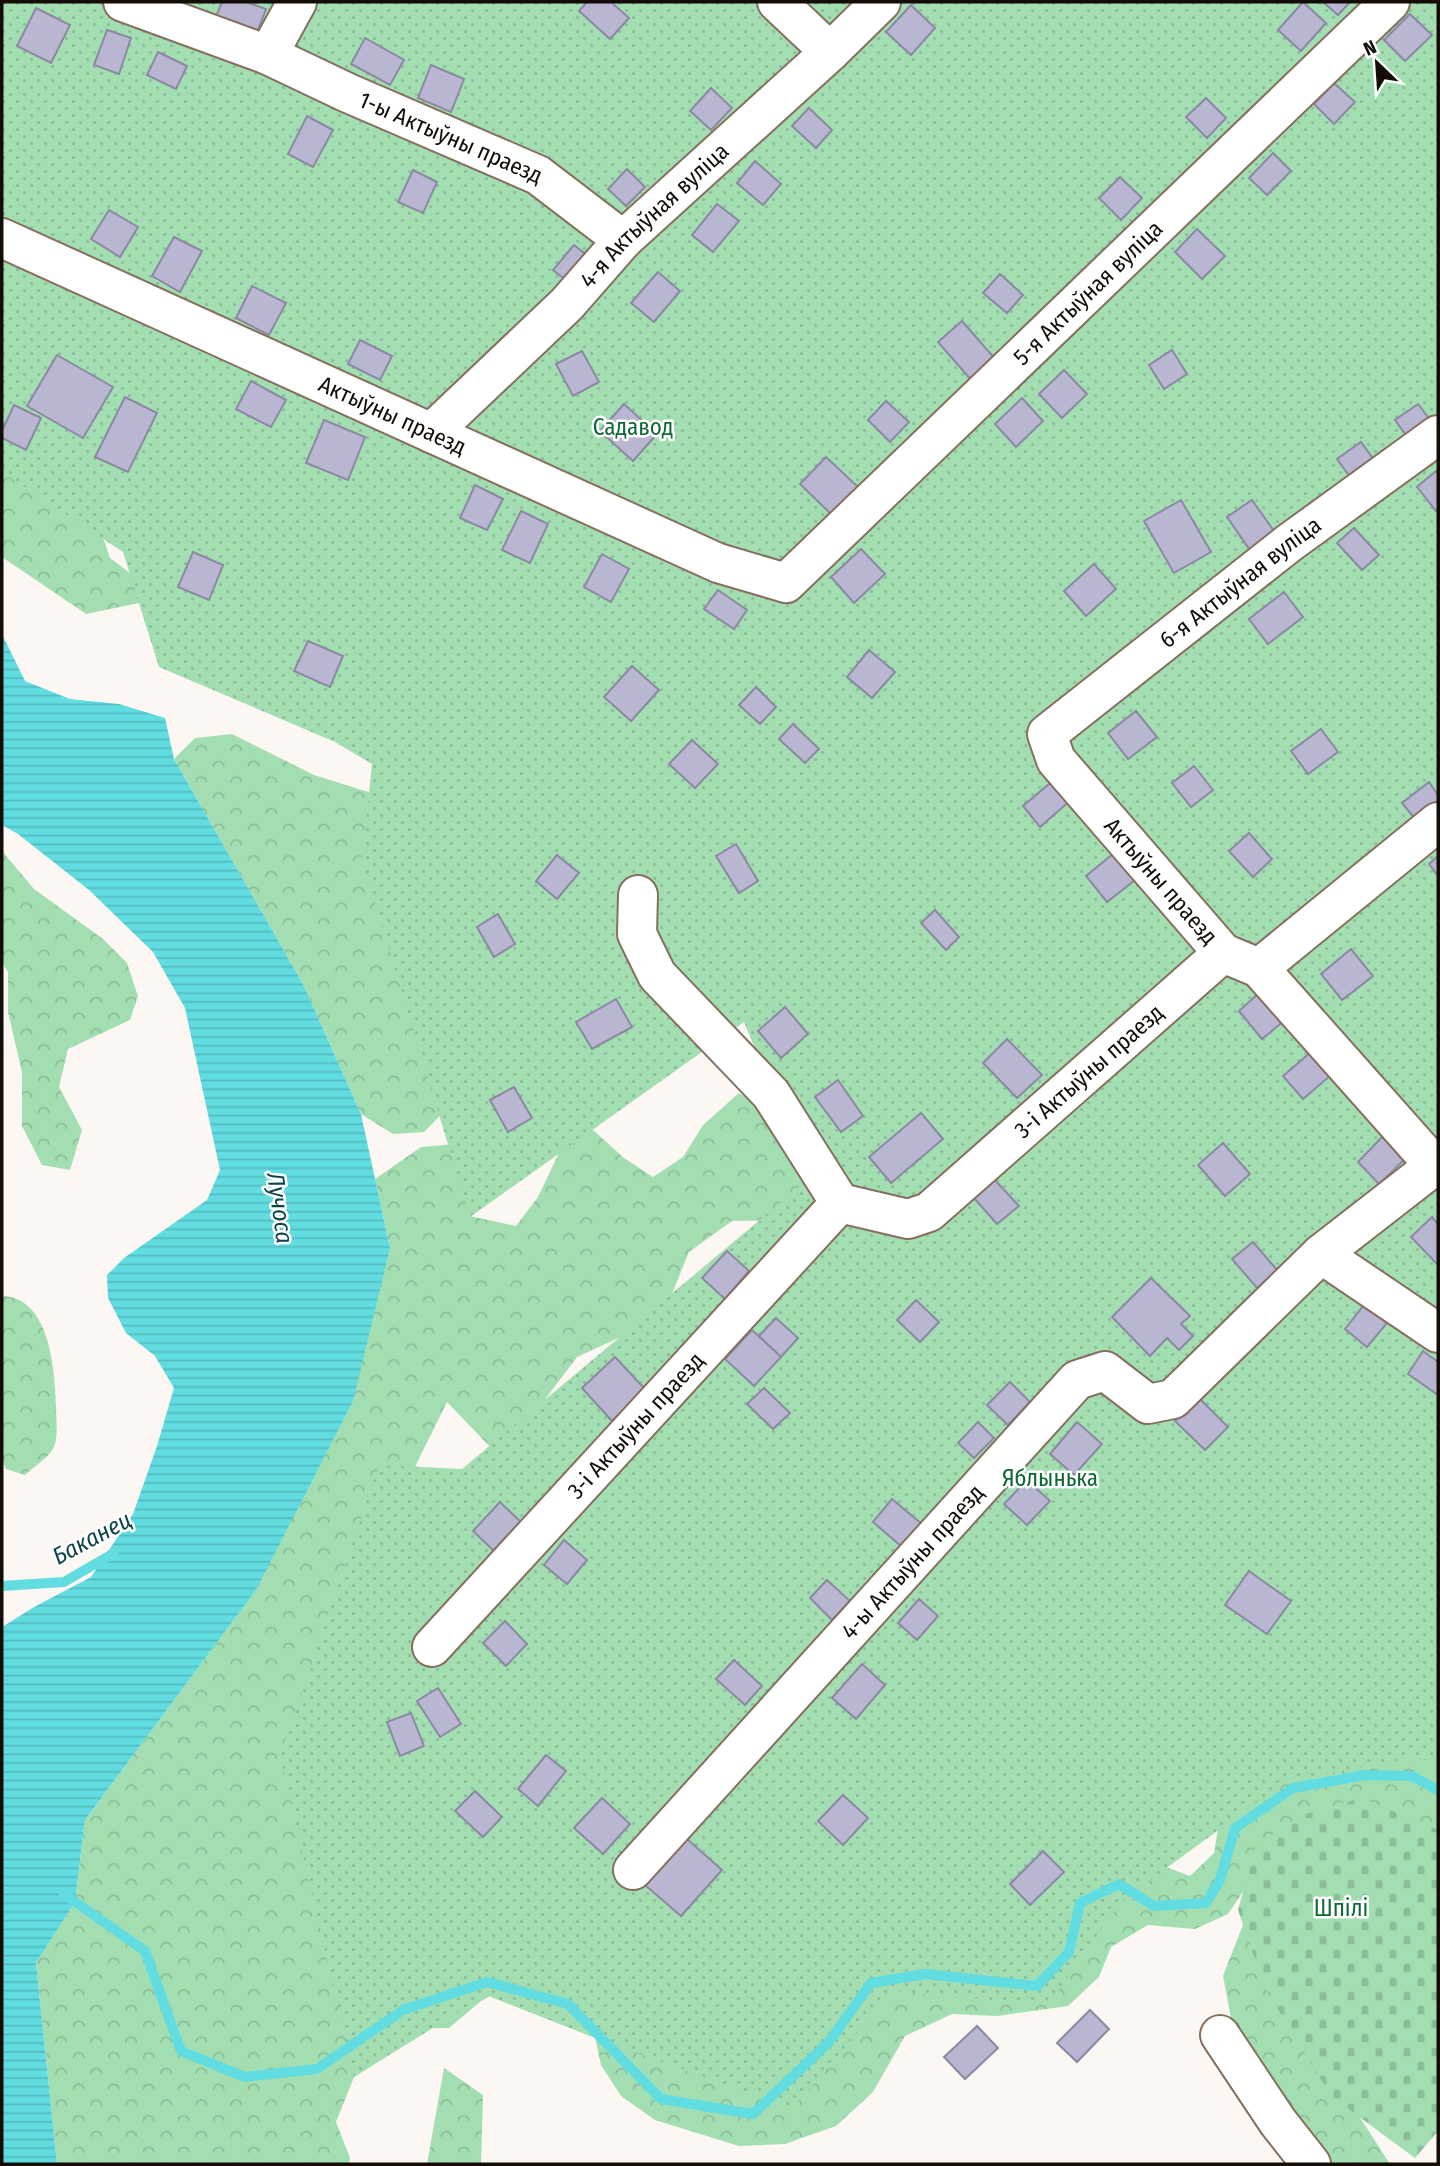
<svg xmlns="http://www.w3.org/2000/svg" width="1440" height="2166" font-family="'Fira Sans Condensed',sans-serif">
<defs>
<pattern id="forest-crowns" width="20" height="18" patternUnits="userSpaceOnUse" patternTransform="scale(1.75)"><rect width="20" height="18" fill="#a3deb2"/><path d="M2 6a3 3 0 1 1 6 0M12 15a3 3 0 1 1 6 0" fill="none" stroke="#8bbd98"/></pattern>
<pattern id="cemetery-stones" width="16" height="16" patternUnits="userSpaceOnUse" patternTransform="scale(1.75)"><rect width="16" height="16" fill="#a3deb2"/><path d="M2 7V4a2 2 0 0 1 4 0v3zM10 15v-3a2 2 0 0 1 4 0v3z" fill="#8bbd98"/></pattern>
<pattern id="garden-dots" width="8" height="8" patternUnits="userSpaceOnUse" patternTransform="scale(1.75)"><rect width="8" height="8" fill="#a3deb2"/><path d="M2 2h.1M6 6h.1" fill="none" stroke="#8bbd98" stroke-width="1.8" stroke-linecap="round"/></pattern>
<pattern id="water-rules" width="6" height="5" patternUnits="userSpaceOnUse" patternTransform="scale(1.75)"><rect width="6" height="5" fill="#61dce1"/><path d="M0 2.5h6" fill="none" stroke="#53bcc0"/></pattern>
</defs>
<rect width="100%" height="100%" fill="#fcf7f3"/>
<g fill="url(#forest-crowns)">
<path d="M2,456L94,511L110,558L163,598L86,614L2,557Z"/>
<path d="M232,734L314,775L410,805L464,1091L424,1132L393,1134L361,1114L303,984L174,759L195,738Z"/>
<path d="M2,851L34,889L103,939L127,963L138,996L130,1020L68,1049L59,1087L82,1130L70,1170L42,1165L22,1126V1072L8,1012V972L2,962Z"/>
<path d="M739,1093L786,1123L818,1195L793,1220L732,1221L689,1252L662,1318L577,1357L522,1430L496,1453L447,1402L408,1481L797,2045L1129,1853L1190,1876L1214,1853L1223,1799L1438,1722V1995L1341,2088L1390,2164H1326L1233,2029L1223,1976L1255,1894L1264,1860L1228,1914L1195,1929L1148,1925L1111,1947L1099,1977L1068,2006L997,2016L952,2014L905,2036L873,2092L836,2126L785,2144L739,2146L655,2120L621,2096L601,2065L592,2023L534,1972L481,2001L449,2028L401,2029L369,2040L336,2122L350,2158L349,2164H57L36,1963L75,1902L85,1820L256,1590L390,1248L375,1179L421,1147L454,1144L470,1216L516,1226L538,1197L569,1132L593,1130L624,1158L653,1177L683,1157L703,1125Z"/>
<path d="M2,1296C50,1297 55,1370 56,1406C56,1419 59,1438 53,1449C48,1458 33,1467 25,1475L6,1469L2,1460Z"/>
<path d="M444,2068L483,2095L481,2164H427Z"/>
</g>
<path fill="url(#cemetery-stones)" d="M1361,1798L1438,1830V2131L1415,2158L1331,2096L1265,1988L1238,1910L1256,1845L1303,1815Z"/>
<path fill="url(#garden-dots)" d="M2,2H1438V1761L1411,1758L1286,1781L1121,1901L1048,2005L894,1991L792,2108L590,2036L486,1995L354,2077L280,1756L379,1465L462,1469L810,1178L744,1022L470,1217L362,860L372,764L335,742L159,667L123,552L2,472Z"/>
<path fill="url(#water-rules)" d="M2,634L25,681L70,699L119,704L165,718L174,759L303,984L361,1114L390,1248L353,1401L256,1590L85,1820L75,1902L36,1963L57,2164H2V1627L34,1607L91,1577L133,1514L157,1446L174,1388L155,1356L126,1333L108,1298L107,1275L124,1258L207,1200L220,1170L185,1008L153,952L89,890L18,834L2,825Z"/>
<g fill="none" stroke-linecap="round" stroke-linejoin="round">
<g stroke="#61dce1" stroke-width="10">
<path d="M2,1586L64,1582L114,1553"/>
<path d="M64,1894L145,1951L181,2051L245,2077L317,2069L403,2010L487,1982L568,2004L661,2099L753,2114L829,2042L871,1983L925,1974L1037,1986L1069,1952L1080,1903L1119,1884L1154,1906L1206,1903L1220,1880L1235,1828L1293,1788L1366,1775L1412,1776L1438,1790"/>
</g>
</g>
<g fill="#b9b6d2" stroke="#8b88a2" stroke-width="2">
<path d="M222,2H246L266,9L256,35L215,19Z"/>
<path d="M587,2H611L629,18L610,39L579,11Z"/>
<path d="M1303,2L1326,23L1301,51L1278,30Z"/>
<path d="M1323,2H1350L1338,15Z"/>
<path d="M911,5L935,28L911,55L886,32Z"/>
<path d="M36,8L70,25L51,63L17,46Z"/>
<path d="M1410,14L1432,35L1405,61L1384,40Z"/>
<path d="M107,30L131,38L119,74L94,65Z"/>
<path d="M365,38L404,60L390,85L351,64Z"/>
<path d="M158,52L187,66L176,89L147,75Z"/>
<path d="M431,65L464,79L451,112L418,98Z"/>
<path d="M1334,83L1355,102L1334,124L1314,104Z"/>
<path d="M711,88L732,108L711,130L690,111Z"/>
<path d="M1206,98L1226,118L1207,138L1186,117Z"/>
<path d="M809,108L832,130L816,148L792,126Z"/>
<path d="M307,116L333,130L313,167L288,154Z"/>
<path d="M1273,153L1291,171L1267,195L1249,178Z"/>
<path d="M755,161L781,184L763,205L737,183Z"/>
<path d="M627,169L645,187L626,206L608,189Z"/>
<path d="M413,170L437,182L423,213L398,202Z"/>
<path d="M1120,177L1142,198L1121,220L1099,198Z"/>
<path d="M717,204L739,221L713,252L692,235Z"/>
<path d="M109,210L138,227L120,257L91,239Z"/>
<path d="M1197,229L1225,256L1202,279L1175,252Z"/>
<path d="M174,237L202,251L180,292L152,276Z"/>
<path d="M574,245L593,260L572,285L553,270Z"/>
<path d="M658,272L680,291L654,322L631,303Z"/>
<path d="M1000,274L1023,295L1007,313L983,293Z"/>
<path d="M252,286L286,303L269,335L236,318Z"/>
<path d="M962,321L996,360L972,381L938,342Z"/>
<path d="M360,340L392,356L380,380L348,364Z"/>
<path d="M1172,350L1187,374L1164,389L1149,365Z"/>
<path d="M582,351L599,382L573,396L556,364Z"/>
<path d="M57,355L113,387L83,438L27,406Z"/>
<path d="M1064,370L1087,394L1062,418L1039,394Z"/>
<path d="M251,381L286,400L271,427L236,409Z"/>
<path d="M125,397L157,413L128,472L95,457Z"/>
<path d="M1022,398L1043,421L1016,447L995,424Z"/>
<path d="M886,401L909,422L890,442L868,420Z"/>
<path d="M624,404L657,434L633,461L600,431Z"/>
<path d="M1418,404L1431,421L1408,438L1395,420Z"/>
<path d="M14,405L41,418L26,450L2,438V431Z"/>
<path d="M324,420L365,437L348,480L306,463Z"/>
<path d="M1361,442L1377,464L1353,481L1337,459Z"/>
<path d="M826,457L858,487L832,515L800,484Z"/>
<path d="M1436,471L1438,473V509L1436,511L1417,487Z"/>
<path d="M475,485L503,499L487,530L460,518Z"/>
<path d="M1181,500L1211,552L1174,573L1144,521Z"/>
<path d="M1252,500L1279,538L1254,556L1227,517Z"/>
<path d="M521,511L548,524L530,563L502,550Z"/>
<path d="M1354,528L1379,555L1362,570L1337,543Z"/>
<path d="M861,549L885,574L854,603L831,577Z"/>
<path d="M193,552L223,565L209,600L178,587Z"/>
<path d="M602,554L629,569L611,602L584,587Z"/>
<path d="M1094,564L1116,589L1086,616L1064,591Z"/>
<path d="M718,590L747,610L734,629L704,609Z"/>
<path d="M1284,592L1303,617L1268,644L1249,619Z"/>
<path d="M308,641L343,656L330,687L294,671Z"/>
<path d="M869,650L895,672L872,698L847,677Z"/>
<path d="M632,666L659,690L631,721L604,697Z"/>
<path d="M756,687L776,707L760,724L739,705Z"/>
<path d="M1136,711L1157,737L1128,759L1108,733Z"/>
<path d="M793,724L819,749L805,763L779,739Z"/>
<path d="M1321,729L1338,752L1308,774L1291,751Z"/>
<path d="M692,740L718,764L695,788L669,764Z"/>
<path d="M1194,766L1213,790L1191,807L1172,783Z"/>
<path d="M1055,779L1072,799L1040,827L1023,806Z"/>
<path d="M1429,782L1438,795V810L1420,825L1402,803Z"/>
<path d="M1249,833L1272,859L1253,877L1229,851Z"/>
<path d="M736,844L758,881L739,893L716,856Z"/>
<path d="M1113,854L1135,880L1107,902L1086,876Z"/>
<path d="M557,855L579,873L557,899L536,881Z"/>
<path d="M1438,856V876L1429,864Z"/>
<path d="M935,910L959,937L946,950L921,923Z"/>
<path d="M498,914L515,944L494,957L477,927Z"/>
<path d="M1351,949L1373,976L1342,1000L1321,974Z"/>
<path d="M1260,992L1285,1020L1262,1039L1239,1011Z"/>
<path d="M616,999L632,1027L592,1049L576,1022Z"/>
<path d="M785,1007L808,1034L781,1058L758,1031Z"/>
<path d="M1007,1039L1042,1075L1017,1098L983,1063Z"/>
<path d="M1311,1052L1331,1075L1303,1099L1283,1076Z"/>
<path d="M838,1080L863,1116L841,1132L815,1097Z"/>
<path d="M514,1087L532,1118L508,1132L490,1100Z"/>
<path d="M921,1113L943,1139L891,1183L869,1157Z"/>
<path d="M1383,1136L1405,1159L1379,1184L1358,1162Z"/>
<path d="M1223,1143L1250,1174L1225,1196L1198,1165Z"/>
<path d="M995,1180L1019,1206L997,1224L974,1198Z"/>
<path d="M1432,1217L1438,1224V1265L1411,1237Z"/>
<path d="M1253,1242L1278,1271L1258,1289L1232,1259Z"/>
<path d="M727,1251L749,1271L725,1299L702,1278Z"/>
<path d="M1151,1278L1190,1316L1181,1324L1193,1336L1179,1350L1167,1338L1150,1356L1112,1317Z"/>
<path d="M916,1300L939,1322L920,1342L897,1320Z"/>
<path d="M1364,1305L1387,1323L1367,1347L1345,1329Z"/>
<path d="M776,1318L798,1338L781,1357L759,1336Z"/>
<path d="M752,1330L781,1357L754,1386L725,1359Z"/>
<path d="M1423,1351L1438,1362V1395L1408,1374Z"/>
<path d="M615,1357L645,1389L612,1421L582,1388Z"/>
<path d="M1010,1382L1030,1402L1008,1425L987,1405Z"/>
<path d="M764,1388L790,1413L773,1429L747,1404Z"/>
<path d="M1199,1398L1228,1427L1205,1450L1175,1421Z"/>
<path d="M978,1422L994,1438L974,1458L958,1443Z"/>
<path d="M1077,1422L1102,1444L1074,1475L1050,1454Z"/>
<path d="M1027,1480L1050,1501L1027,1525L1004,1504Z"/>
<path d="M892,1499L929,1530L909,1553L873,1522Z"/>
<path d="M500,1502L521,1522L494,1551L473,1531Z"/>
<path d="M564,1540L587,1560L567,1584L544,1565Z"/>
<path d="M1249,1571L1291,1601L1267,1634L1225,1605Z"/>
<path d="M827,1580L850,1601L832,1620L810,1598Z"/>
<path d="M919,1599L938,1616L917,1640L898,1623Z"/>
<path d="M505,1621L527,1644L506,1666L483,1643Z"/>
<path d="M734,1660L762,1686L745,1705L716,1679Z"/>
<path d="M862,1664L885,1685L856,1719L832,1698Z"/>
<path d="M438,1688L461,1724L440,1737L417,1701Z"/>
<path d="M411,1713L424,1746L400,1756L387,1722Z"/>
<path d="M546,1755L566,1771L538,1806L518,1789Z"/>
<path d="M475,1791L502,1817L483,1837L455,1811Z"/>
<path d="M843,1795L868,1818L843,1845L818,1821Z"/>
<path d="M602,1798L630,1824L603,1854L574,1828Z"/>
<path d="M686,1838L722,1870L681,1916L645,1885Z"/>
<path d="M1043,1851L1064,1872L1030,1905L1010,1884Z"/>
<path d="M1090,2010L1109,2029L1077,2062L1057,2043Z"/>
<path d="M977,2026L998,2048L965,2079L944,2057Z"/>
</g>
<g fill="none" stroke-linecap="round" stroke-linejoin="round">
<g stroke="#866f5e" stroke-width="42">
<g id="minor">
<path id="s1" d="M123,2L268,55L348,93L538,175L623,240"/>
<path d="M777,2L830,52"/>
<path d="M268,55L297,2"/>
<path id="s2" d="M2,238L718,563L786,583L1390,2"/>
<path id="s3" d="M431,433L567,304L623,240L830,52L881,2"/>
<path d="M638,895L637,934L657,975L771,1094L840,1203"/>
<path d="M1259,968L1438,822"/>
<path id="s4" d="M1434,1165L1259,968L1223,953L1056,760L1047,734L1289,543L1438,435"/>
<path d="M1321,1254L1438,1333"/>
<path id="s5" d="M432,1647L840,1203L908,1219L929,1212L1223,953"/>
<path id="s6" d="M633,1870L1077,1380L1105,1371L1148,1404L1173,1399L1321,1254L1438,1163"/>
<path d="M1220,2035L1278,2122L1311,2164"/>
</g>
</g>
<use href="#minor" stroke="#fff" stroke-width="38"/>
</g>
<g text-anchor="middle" stroke-width="5" stroke-linejoin="round" paint-order="stroke">
<g font-size="23" fill="#140c06" stroke="#fff">
<text dy="8" stroke="none"><textPath href="#s1" startOffset="355">1-ы Актыўны праезд</textPath></text>
<text dy="8" stroke="none"><textPath href="#s3" startOffset="312">4-я Актыўная вуліца</textPath></text>
<text dy="8" stroke="none"><textPath href="#s2" startOffset="1276">5-я Актыўная вуліца</textPath></text>
<text dy="8" stroke="none"><textPath href="#s2" startOffset="429">Актыўны праезд</textPath></text>
<text dy="8" stroke="none"><textPath href="#s4" startOffset="831">6-я Актыўная вуліца</textPath></text>
<text transform="translate(1161 881) rotate(49)" y="8">Актыўны праезд</text>
<text dy="8" stroke="none"><textPath href="#s5" startOffset="908">3-і Актыўны праезд</textPath></text>
<text dy="8" stroke="none"><textPath href="#s5" startOffset="301">3-і Актыўны праезд</textPath></text>
<text dy="8" stroke="none"><textPath href="#s6" startOffset="416">4-ы Актыўны праезд</textPath></text>
</g>
<g font-size="23" fill="#106736" stroke="#fff">
<text x="633" y="435">Садавод</text>
<text x="1050" y="1486">Яблынька</text>
<text x="1341" y="1916">Шпілі</text>
</g>
<g font-size="24" font-style="italic" fill="#0c4548" stroke="#fff">
<text transform="translate(280 1208) rotate(82)" y="8">Лучоса</text>
<text transform="translate(92 1538) rotate(-28)" y="8">Баканец</text>
</g>
</g>
<rect width="1440" height="2166" fill="none" stroke="#140c06" stroke-width="7"/>
<g transform="translate(1377 63) rotate(335)" stroke="#ffffff" stroke-width="5" paint-order="stroke">
<path d="M0-5L12 26L0 18L-12 26Z" fill="#140c06"/>
<text y="-10" font-size="19" font-weight="bold" text-anchor="middle" fill="#140c06">N</text>
</g>
</svg>
